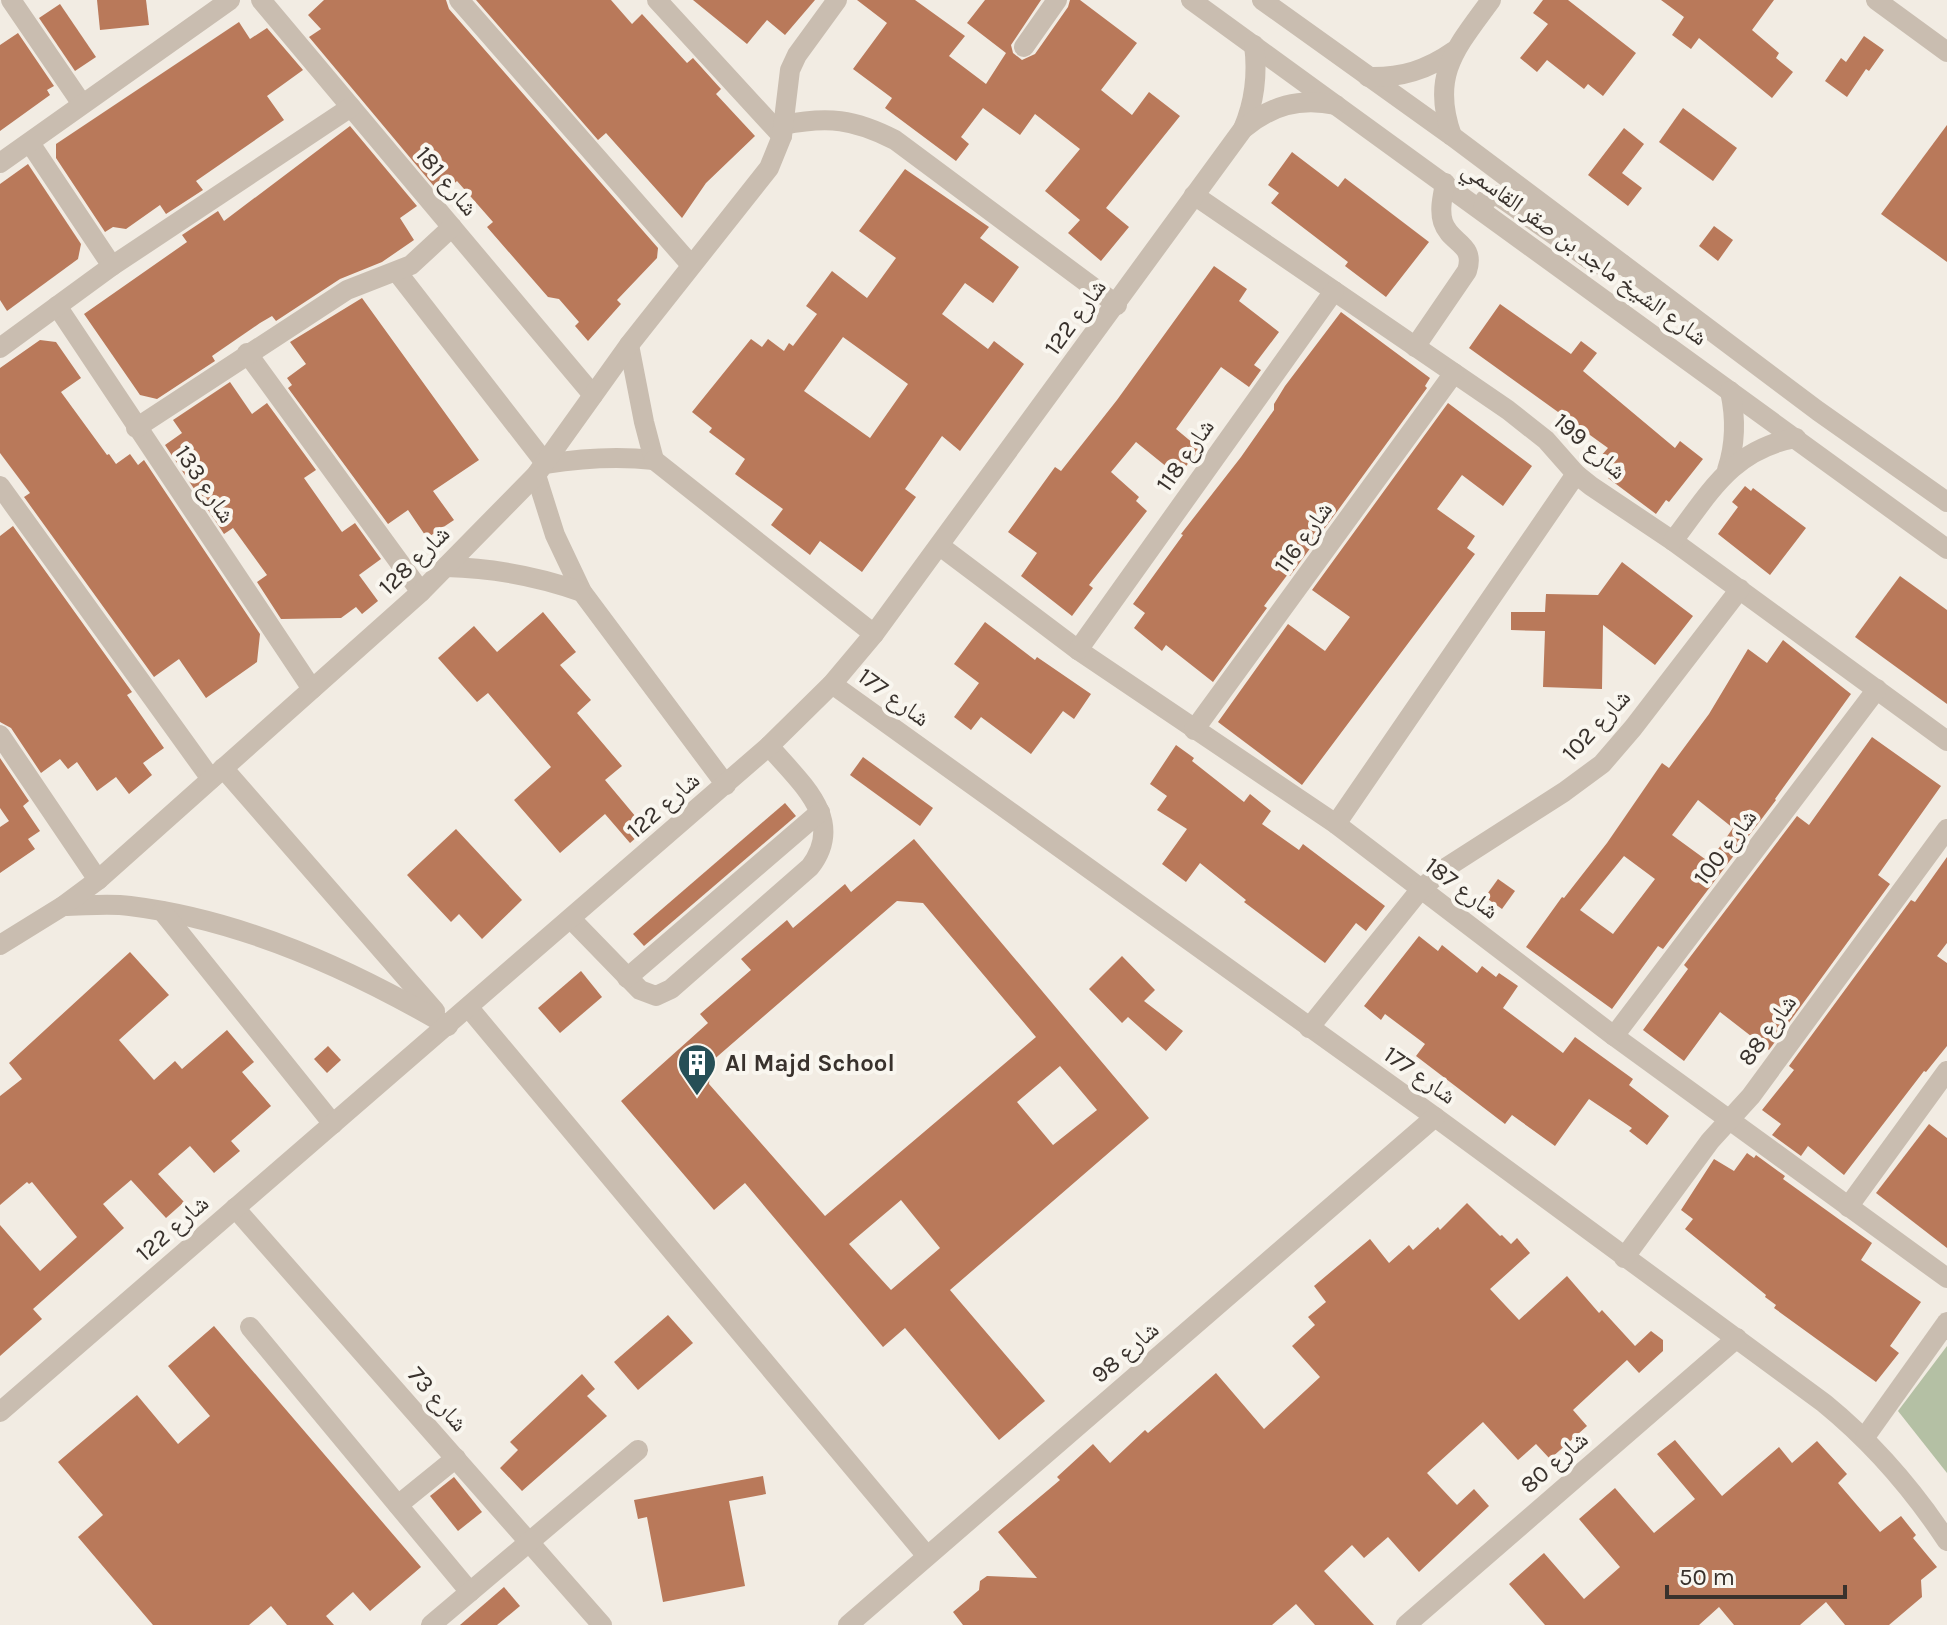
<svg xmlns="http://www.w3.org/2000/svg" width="1947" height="1625" font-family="Karla,'Noto Naskh Arabic',sans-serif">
<rect width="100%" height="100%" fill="#f2ece3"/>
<path fill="#b4c0a4" d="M1947,1346V1473L1898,1411Z"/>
<g fill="#b9795a" fill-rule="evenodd">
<path d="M97,0H146L149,25L100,30Z"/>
<path d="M324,0H446L449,9L658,248L657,258L617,300L621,304L588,341L575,326L579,322L559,299L548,297L487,227L493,222L457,181L451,186L448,183L438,191L309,37L321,29L308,15Z"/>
<path d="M476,0H611L632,24L642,14L687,63L693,58L721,89L716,94L755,136L706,183L682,218L606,133L598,140Z"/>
<path d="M693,0H815L785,35L767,20L747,44Z"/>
<path d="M857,0H915L965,36L949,56L986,84L1006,53L967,23L985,0H1041L1011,45L1013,53L1022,60L1035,54L1068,7L1070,0H1080L1137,43L1101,90L1132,115L1149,92L1180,116L1106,208L1129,227L1101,261L1068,233L1080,220L1045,191L1080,149L1035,114L1020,135L983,108L961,137L969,144L956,161L885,108L892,98L853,69L887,23Z"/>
<path d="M1543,0H1568L1636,53L1603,96L1588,84L1584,89L1547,60L1537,72L1520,58L1548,24L1533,13Z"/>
<path d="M1661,0H1774L1752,30L1779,53L1776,58L1793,72L1772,98L1699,38L1691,49L1672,35L1684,17Z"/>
<path d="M60,4L96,57L75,71L39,18Z"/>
<path d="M239,22L250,39L267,28L303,70L267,96L284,120L196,181L203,190L166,214L160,205L126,229L113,227L105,232L56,158V144Z"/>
<path d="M18,33L54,86L47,90L50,95L0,131V45Z"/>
<path d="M1864,36L1884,50L1869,71L1866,69L1847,97L1825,81L1841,58L1846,62Z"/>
<path d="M1683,108L1737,148L1713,181L1659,142Z"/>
<path d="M1947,125V262L1881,214Z"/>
<path d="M350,126L417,206L400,218L414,240L382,262L340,279L276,321L272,316L260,323L212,356L215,361L157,399L140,395L84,314L187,242L182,235L218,211L224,221Z"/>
<path d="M1624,128L1644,144L1622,173L1642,188L1628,206L1588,175Z"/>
<path d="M1292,152L1338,187L1345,178L1429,242L1386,297L1345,266L1348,262L1271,203L1279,193L1268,185Z"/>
<path d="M28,164L81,244L78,259L7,311L0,300V184Z"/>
<path d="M905,169L989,227L980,238L1019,267L993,303L965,283L942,314L988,349L994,341L1024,364L960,451L942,436L905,489L916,497L862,572L820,541L810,555L771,525L783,509L735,474L745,459L709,432L712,428L692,412L751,339L762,347L768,339L784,351L789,343L793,346L817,314L806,306L832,271L867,298L896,258L859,231ZM843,337L908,384L870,438L804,391Z"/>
<path d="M1714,226L1733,240L1718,261L1699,246Z"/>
<path d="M1214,266L1247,289L1239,301L1279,332L1254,365L1261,370L1249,387L1221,367L1176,429L1200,449L1178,476L1136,442L1111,472L1139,497L1136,501L1147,511L1089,585L1093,588L1072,616L1021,576L1037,553L1008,532L1055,467L1061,471L1117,400Z"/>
<path d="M362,298L479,460L433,491L454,520L427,538L408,510L388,524L288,388L292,385L287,378L306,364L290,342Z"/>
<path d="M1500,304L1571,354L1581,341L1597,353L1583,371L1675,448L1680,441L1703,459L1669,502L1666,500L1656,514L1608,478L1615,468L1600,457L1608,448L1469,348Z"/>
<path d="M1341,312L1430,378L1425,386L1427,388L1290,576L1288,574L1264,606L1267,608L1213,682L1166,645L1162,651L1134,628L1145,613L1133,604L1183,535L1181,534L1241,457L1274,410V404L1285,386Z"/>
<path d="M40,340L56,342L81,378L61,392L107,455L109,454L116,464L130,454L138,465L144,460L260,634L257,662L206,698L179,659L154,677L24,497L30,493L0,453V368Z"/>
<path d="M230,382L252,414L267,403L316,470L304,478L342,532L355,523L381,559L359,575L378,601L362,614L356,607L341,618L281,619L257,582L267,575L233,528L224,534L165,445L182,433L173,420Z"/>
<path d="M1448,403L1532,466L1503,506L1462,475L1437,509L1475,536L1467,548L1475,554L1302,785L1218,722L1288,624L1325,651L1350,617L1312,590Z"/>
<path d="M1745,486L1751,491L1753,488L1806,528L1770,575L1718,534L1738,507L1732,502Z"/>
<path d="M13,526L132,692L127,695L164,748L143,763L152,775L129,794L116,777L97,791L77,762L68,769L60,759L41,773L11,728L0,722V536Z"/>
<path d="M1622,562L1693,616L1655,665L1603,625L1602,689L1543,687L1545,631L1511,630V612H1545L1546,594L1598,595Z"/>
<path d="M1900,576L1947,610V704L1855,637Z"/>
<path d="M543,612L576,652L560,665L591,700L577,713L622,766L605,780L646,829L630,843L605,814L560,853L514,800L551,767L488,693L477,702L438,658L474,626L497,652Z"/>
<path d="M985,622L1035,660L1037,657L1091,694L1074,719L1063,711L1031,754L981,717L971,730L954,717L979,683L954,664Z"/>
<path d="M1783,640L1851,694L1775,799L1776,800L1663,949L1658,946L1612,1009L1526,947L1562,897L1564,898L1607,843L1662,763L1669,768L1709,714L1748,649L1767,663ZM1698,800L1733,828L1709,862L1672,835ZM1624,856L1655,879L1613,934L1580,910Z"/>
<path d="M1872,737L1941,786L1878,875L1890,884L1769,1050L1720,1012L1684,1061L1643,1030L1688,969L1684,965L1797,816L1809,825Z"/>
<path d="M1176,745L1194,758L1192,761L1244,802L1250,794L1271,811L1262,824L1299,850L1303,844L1385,906L1366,931L1356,923L1325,963L1244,902L1246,900L1200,863L1186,882L1162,864L1187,829L1157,810L1167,796L1150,784Z"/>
<path d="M863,757L933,808L920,826L850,775Z"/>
<path d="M0,758L29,801L23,806L40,831L28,839L35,849L0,873V827L9,821L0,808Z"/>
<path d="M785,803L796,816L644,946L633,934Z"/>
<path d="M456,829L522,900L482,939L459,914L451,922L407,875Z"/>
<path d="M914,839L1149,1118L950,1290L1045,1401L999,1440L905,1328L883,1347L745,1183L714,1210L621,1101L708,1023L700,1014L751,970L741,959L787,920L793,928L845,884L851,892ZM897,901L923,903L1036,1037L825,1216L709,1084L711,1062ZM1060,1066L1097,1110L1053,1145L1017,1102ZM901,1200L940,1248L891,1290L849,1244Z"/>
<path d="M1947,857V943L1937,956L1947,963V1046L1926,1072L1924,1071L1844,1175L1808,1146L1801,1156L1772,1135L1781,1124L1762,1110L1794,1070L1789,1066L1911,900L1915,902Z"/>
<path d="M1498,879L1515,891L1502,909L1485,897Z"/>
<path d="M1419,936L1438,951L1442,945L1477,973L1482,966L1496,977L1499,973L1518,986L1503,1008L1563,1053L1575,1037L1633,1079L1629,1085L1669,1116L1647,1145L1629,1131L1632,1128L1589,1099L1555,1146L1512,1115L1505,1124L1416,1056L1425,1044L1385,1014L1381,1020L1364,1006Z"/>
<path d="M130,952L169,995L119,1040L154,1080L175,1061L182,1069L227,1030L254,1062L242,1072L271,1106L231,1141L240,1151L214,1173L190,1146L158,1174L184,1202L166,1218L131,1180L103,1204L124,1228L33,1309L42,1319L0,1356V1225L40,1271L77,1237L32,1182L29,1184L27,1182L0,1205V1096L22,1079L9,1063Z"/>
<path d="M1122,956L1155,990L1144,1001L1183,1031L1166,1051L1128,1017L1122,1023L1089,989Z"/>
<path d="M581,971L602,997L560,1033L538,1008Z"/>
<path d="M328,1046L341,1060L327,1073L314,1059Z"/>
<path d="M1929,1124L1947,1138V1248L1876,1193Z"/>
<path d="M1747,1153L1754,1158L1756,1155L1785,1176L1783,1179L1872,1243L1861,1260L1921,1302L1890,1346L1899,1353L1876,1382L1774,1308L1776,1305L1765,1297L1766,1295L1685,1229L1693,1219L1681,1210L1714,1159L1734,1171Z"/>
<path d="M1467,1203L1500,1236L1502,1235L1511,1244L1517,1238L1530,1253L1490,1289L1519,1320L1567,1276L1599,1313L1602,1310L1635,1346L1651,1331L1663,1340V1351L1639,1373L1627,1360L1573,1410L1587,1426L1550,1459L1536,1444L1518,1460L1483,1422L1427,1473L1457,1505L1474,1489L1489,1506L1419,1572L1388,1537L1364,1558L1352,1545L1324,1571L1374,1625H1315L1296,1604L1272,1625H963L953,1612L979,1590L980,1581L987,1576L1037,1578L998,1532L1060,1480L1057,1477L1093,1444L1110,1463L1145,1430L1148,1433L1216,1373L1264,1429L1320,1377L1292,1346L1315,1325L1308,1317L1326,1302L1314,1286L1370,1239L1389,1263L1409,1245L1413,1250L1438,1227L1440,1230Z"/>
<path d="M668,1315L693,1343L638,1390L614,1362Z"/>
<path d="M214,1326L421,1567L370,1611L353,1592L326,1616L334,1625H287L271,1606L249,1625H153L78,1537L103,1515L58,1462L137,1395L178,1444L210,1416L168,1366Z"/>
<path d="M582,1374L595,1389L587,1396L607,1416L522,1491L500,1468L518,1450L510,1442Z"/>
<path d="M1675,1440L1722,1496L1779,1447L1792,1463L1817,1441L1847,1474L1838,1483L1880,1532L1901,1516L1916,1535L1913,1538L1937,1567L1921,1580L1922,1597L1889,1625H1845L1826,1602L1800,1625H1734L1719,1607L1699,1625H1545L1509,1584L1544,1553L1584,1599L1620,1567L1579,1519L1615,1488L1654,1533L1695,1499L1657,1454Z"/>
<path d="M763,1476L766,1494L729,1501L745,1586L663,1602L647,1517L638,1519L634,1500Z"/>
<path d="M454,1477L482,1512L458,1531L430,1496Z"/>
<path d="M504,1587L520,1606L497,1625H460Z"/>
</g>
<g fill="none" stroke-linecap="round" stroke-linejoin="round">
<g stroke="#c9bdb0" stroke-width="20">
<path d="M11,0L82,104"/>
<path d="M261,0L593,395"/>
<path d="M459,0L691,265"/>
<path d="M657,0L782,136"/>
<path d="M1191,0L1947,549"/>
<path d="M1262,0L1452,136L1818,411L1947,502"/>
<path d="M1876,0L1947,52"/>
<path d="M1024,47L1057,0"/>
<path d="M1368,77C1401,78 1427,70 1454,51"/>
<path d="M783,125C828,116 854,119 895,140L1117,305"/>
<path d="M1243,129C1255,101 1258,75 1254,45"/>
<path d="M1452,136C1430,75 1456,48 1491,0"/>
<path d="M30,143L112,266"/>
<path d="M0,163L230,0"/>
<path d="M1194,195L1508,410L1546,440L1576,474L1591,486L1673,541L1947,741"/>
<path d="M1483,211L1485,200L1495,195L1500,197L1596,264L1614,266L1622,264"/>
<path d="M397,272L546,464C583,458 617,456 654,460"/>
<path d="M57,306L312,689"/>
<path d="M629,345L644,422L654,460"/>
<path d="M1415,347L1467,271C1476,243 1450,244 1443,222C1439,209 1443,196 1445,183"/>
<path d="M0,348L112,266L351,107"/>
<path d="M247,353L421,592"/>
<path d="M136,428L347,290L411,265L452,227"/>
<path d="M654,460L874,634"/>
<path d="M1727,470C1736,443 1736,418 1730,391"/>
<path d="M536,475L555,535L582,592L726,785"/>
<path d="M0,486L211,779"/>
<path d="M1673,541C1709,494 1732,449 1796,438"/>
<path d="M940,546L1078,650L1336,824L1614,1036L1947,1278"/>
<path d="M446,567C494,568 537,576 582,592"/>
<path d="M1078,650L1334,291"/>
<path d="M832,684L1435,1117L1824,1403C1873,1443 1912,1488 1947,1541"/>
<path d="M1194,730L1454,373"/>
<path d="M0,735L98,880"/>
<path d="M223,768L435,1011"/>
<path d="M1336,824L1576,474"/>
<path d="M63,906C85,906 108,903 130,906C243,920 351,969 448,1026"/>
<path d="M162,911L333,1124"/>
<path d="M571,919L640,990L656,996L671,989L810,867C847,819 799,782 769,746"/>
<path d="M0,945L63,906L98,880L421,592L536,475L629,345L769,168L782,136L790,70L797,55L837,0"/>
<path d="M627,978L820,812"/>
<path d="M469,1008L927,1556"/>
<path d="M1309,1028L1420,890L1444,869L1564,792L1602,764L1633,728L1740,589"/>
<path d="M1614,1036L1877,689"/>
<path d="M1848,1207L1947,1071"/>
<path d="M235,1208L602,1625"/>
<path d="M1624,1258L1710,1141L1751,1096L1947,829"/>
<path d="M250,1327L470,1592"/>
<path d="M0,1412L769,746L832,684L874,634L1243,129C1271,106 1299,97 1336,105"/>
<path d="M1865,1437L1947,1322"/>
<path d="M398,1505L456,1458"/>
<path d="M431,1625L638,1450"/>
<path d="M848,1625L1435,1117"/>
<path d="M1406,1625L1737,1338"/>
</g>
</g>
<defs>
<g id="building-pin" transform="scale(2)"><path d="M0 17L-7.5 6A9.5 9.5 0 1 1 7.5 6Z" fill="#264f56" stroke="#f9f6ef"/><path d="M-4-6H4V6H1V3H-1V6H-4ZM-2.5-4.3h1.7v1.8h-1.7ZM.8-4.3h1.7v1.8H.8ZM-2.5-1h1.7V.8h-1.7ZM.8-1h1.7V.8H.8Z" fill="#fff"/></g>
</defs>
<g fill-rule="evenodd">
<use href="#building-pin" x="697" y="1063"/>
</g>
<g text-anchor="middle" stroke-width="8" stroke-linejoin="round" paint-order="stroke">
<g font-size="24" fill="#39322d" stroke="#f9f6ef">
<text transform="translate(447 181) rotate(50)" y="8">شارع 181</text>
<text transform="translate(1585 253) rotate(36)" y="8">شارع الشيخ ماجد بن صقر القاسمي</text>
<text transform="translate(1075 317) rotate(-54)" y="8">شارع 122</text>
<text transform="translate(1590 446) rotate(41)" y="8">شارع 199</text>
<text transform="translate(1185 455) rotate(-55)" y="8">شارع 118</text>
<text transform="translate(205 484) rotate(56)" y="8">شارع 133</text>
<text transform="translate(1303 537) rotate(-54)" y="8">شارع 116</text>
<text transform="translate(414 560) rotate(-44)" y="8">شارع 128</text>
<text transform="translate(894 697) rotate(36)" y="8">شارع 177</text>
<text transform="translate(1596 725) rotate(-47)" y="8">شارع 102</text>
<text transform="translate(663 805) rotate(-41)" y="8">شارع 122</text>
<text transform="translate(1725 847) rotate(-53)" y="8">شارع 100</text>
<text transform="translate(1462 888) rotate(37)" y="8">شارع 187</text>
<text transform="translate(1767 1030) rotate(-54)" y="8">شارع 88</text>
<text transform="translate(1420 1075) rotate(35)" y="8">شارع 177</text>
<text transform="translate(172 1228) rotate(-41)" y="8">شارع 122</text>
<text transform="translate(1125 1352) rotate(-41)" y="8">شارع 98</text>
<text transform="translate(438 1399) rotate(49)" y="8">شارع 73</text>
<text transform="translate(1554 1462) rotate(-41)" y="8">شارع 80</text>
</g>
<g font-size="24" font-weight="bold" fill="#39322d" stroke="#f9f6ef" text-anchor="start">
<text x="725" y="1071">Al Majd School</text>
</g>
</g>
<path d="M1667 1585v12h178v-12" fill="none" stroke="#39322d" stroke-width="4"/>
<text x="1679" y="1585" font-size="24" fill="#39322d" stroke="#f9f6ef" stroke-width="6" paint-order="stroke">50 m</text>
</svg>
